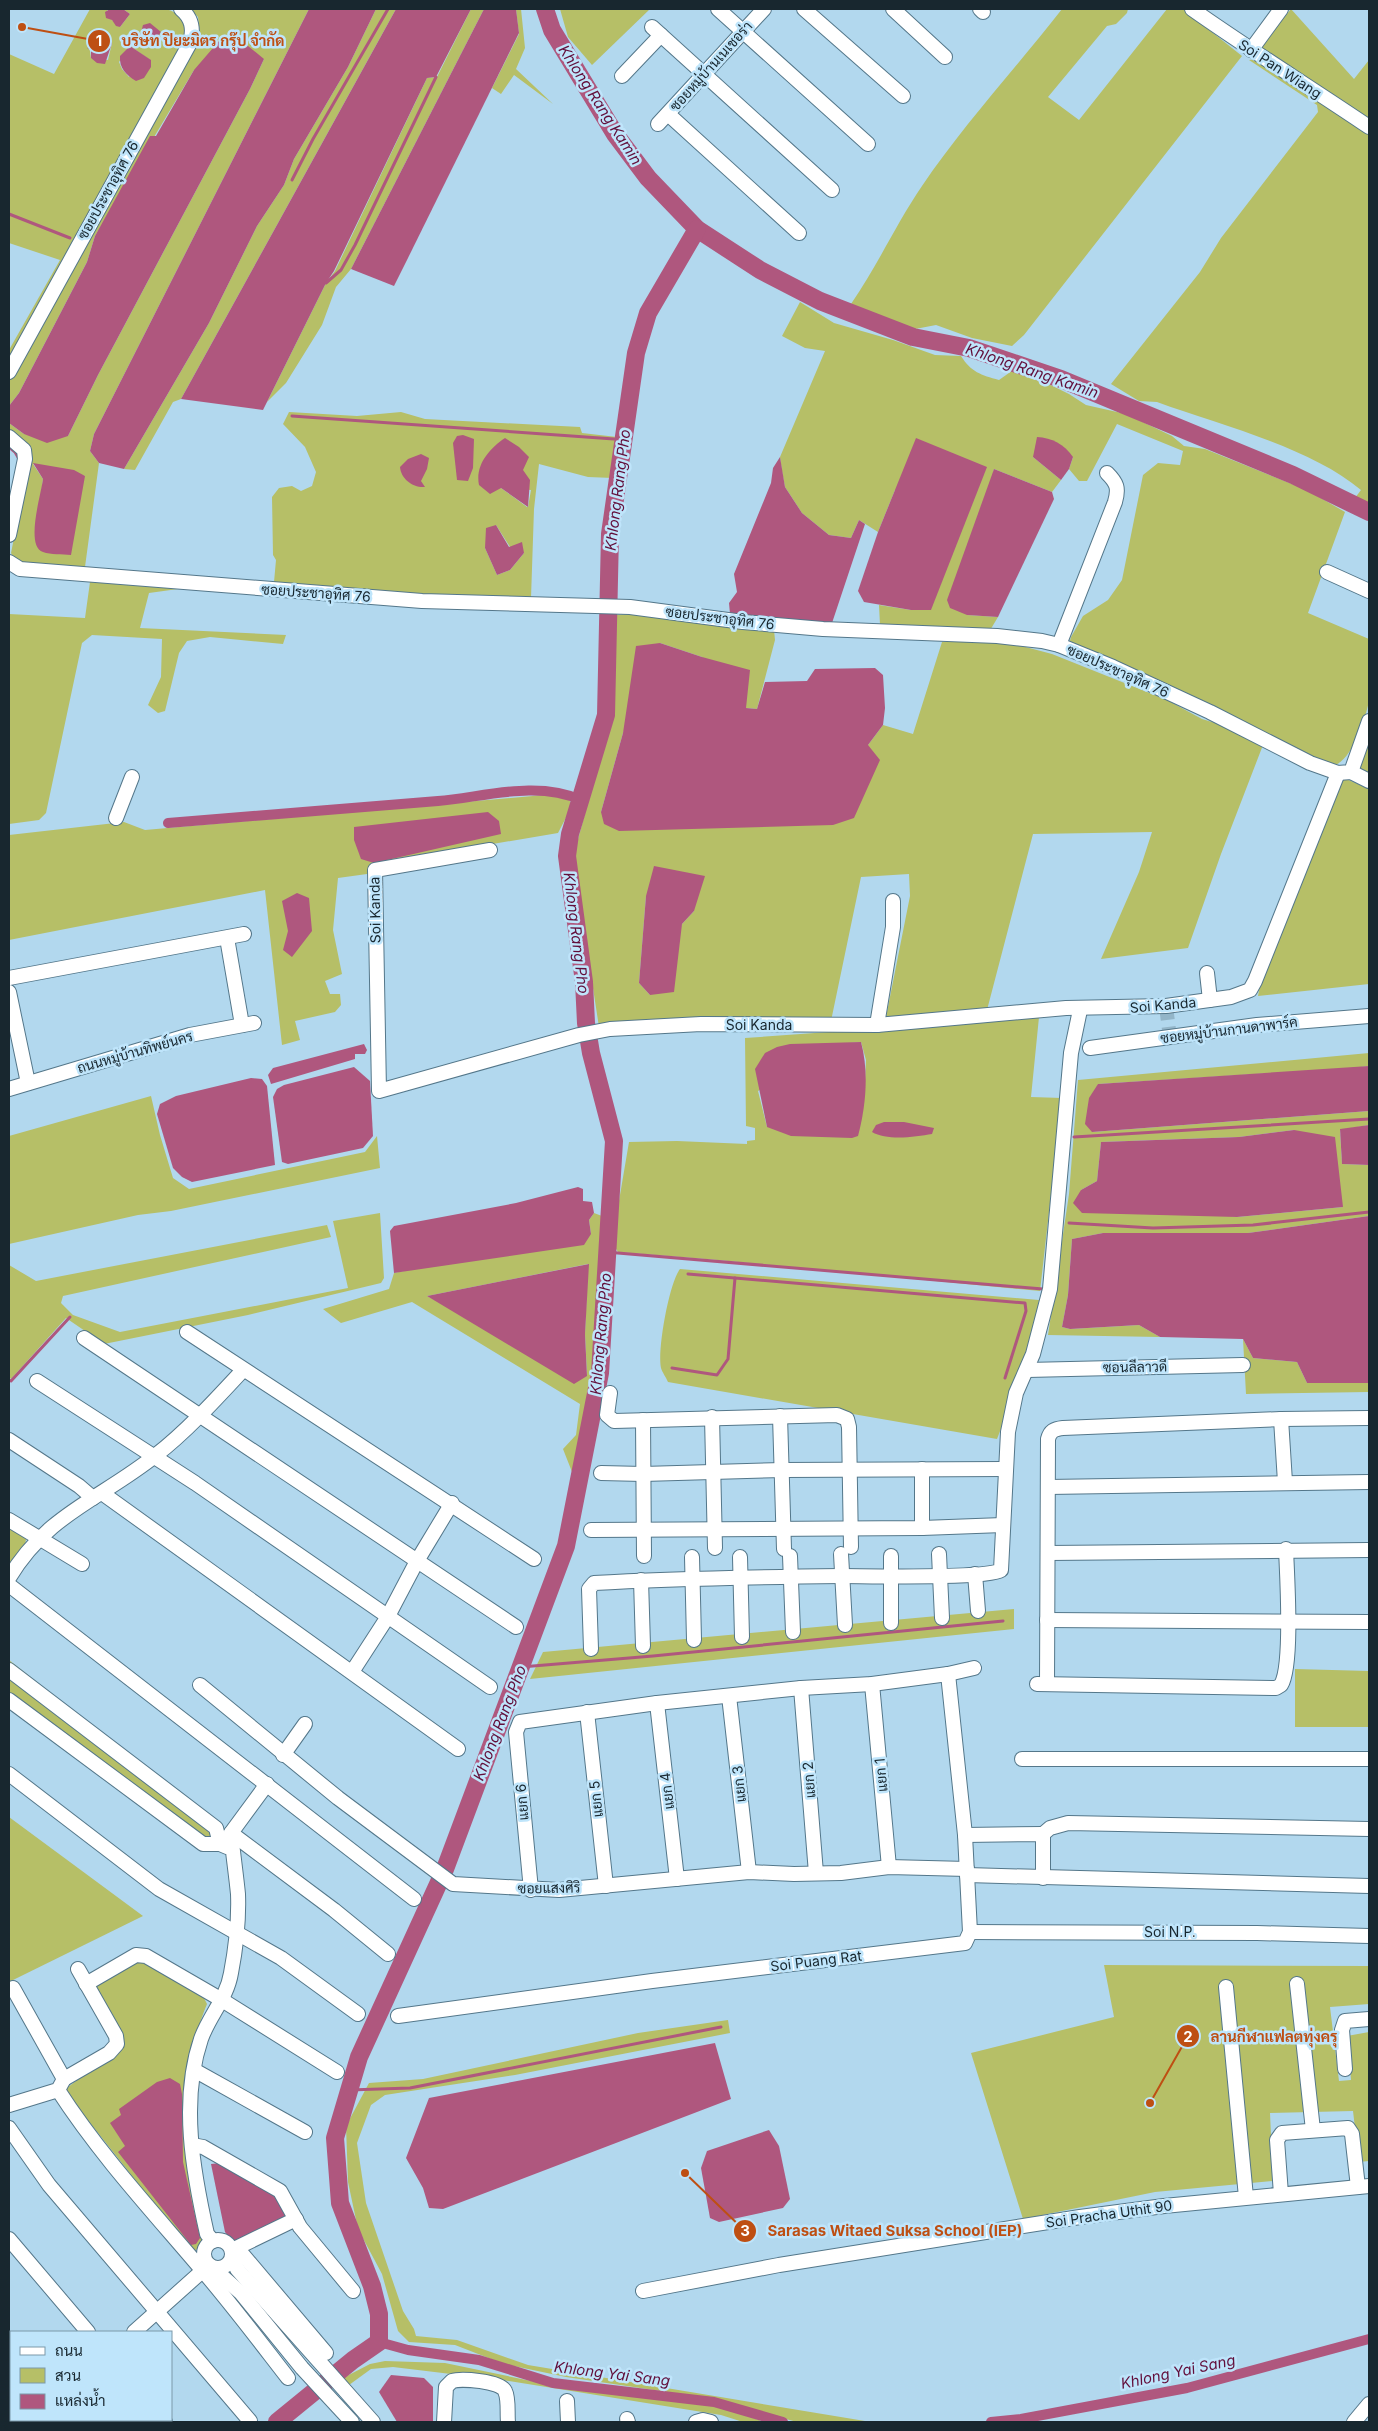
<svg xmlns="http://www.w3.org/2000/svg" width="1378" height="2431" font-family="Inter,Sarabun,sans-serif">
<rect width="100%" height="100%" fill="#b2d8ee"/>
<g fill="#b6bf67" fill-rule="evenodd">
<path d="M90,9H110L107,10L112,20L120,27L130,14L123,9C154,9 184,0 186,37L9,364V350L60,260L9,243V54L54,74ZM96,32L112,43L108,60L91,58L89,45L96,44ZM130,46L150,60L129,77L122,69L119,62Z"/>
<path d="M190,9H309L94,434L90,451L99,463L85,567C66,565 20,572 11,553L29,463L9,434V423L24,434L68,436L98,375L250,89L264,59L194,70L95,236L87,262L19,393L9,406V380L144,133L200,34L198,17ZM33,464L85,476L41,495L43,479Z"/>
<path d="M376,9H396L181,399L173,402L135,470L124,469L209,323L257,226L284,185L294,159L348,67Z"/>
<path d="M471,9H484L351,269L336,287L322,325L286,383L267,402L326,283L335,271L427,78L437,77Z"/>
<path d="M516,9H521L525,48L516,69L553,104L514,75L501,94L492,88L519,34Z"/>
<path d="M560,9H650L592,65L568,37Z"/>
<path d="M1062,9H1128L1127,13L1116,24L1107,26L1048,97L1079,120L1167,9H1183L1242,56L1024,335L1012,346L972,338L936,325L910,330L851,304C878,265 896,224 922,186C964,124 1016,68 1062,9Z"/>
<path d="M1291,9L1354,79L1369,60V123L1259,48Z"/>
<path d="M1257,59L1369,132V507L1355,498L1361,490C1310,447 1220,425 1157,402L1139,401L1111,384L1200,272L1221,238L1318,112L1317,105L1249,60Z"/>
<path d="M800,302L834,323L893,340L935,355L961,356C971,372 981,375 999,380L1016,368L1069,394L1086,405L1126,414L1172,436L1184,446L1205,449L1307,490L1345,512L1308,613L1369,639C1369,658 1373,682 1369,701C1365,720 1352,762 1332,766L1069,644L1071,637L1083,616L1108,600L1122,580L1143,475L1158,463L1180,465L1183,451L1117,424L1087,481H1079L1069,469L1073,457H1033L1061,480L1052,492L994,469L967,615L998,617L989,632L880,625L879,605L911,610L895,490L878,532L859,520L851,538L829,535L802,513L785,487L782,471L780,457L825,351L805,348L782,336Z"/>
<path d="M289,412L357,416L401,412L425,419L580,427L582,433L617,437L613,478L588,477L539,464L534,509L531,598L389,594L274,582L276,560L273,555L272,497L279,488L292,486L301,491L312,486L316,472L305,447L283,424ZM501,488L531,490L528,507H527ZM496,525L510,547L524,553L510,570L497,575L485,548Z"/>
<path d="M90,582L178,589L149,593L140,628L286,635L283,644L210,637L187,641L179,653L165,711L158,713L148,705L161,677L162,639L92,635L82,643L46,813L39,820L9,824V614L85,618Z"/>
<path d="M632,614L774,630L775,640L757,709L746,708L702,657L660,643L623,733L601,812L868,745L883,725L913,734L942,642H1007L1052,654L1167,700L1202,719L1222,725L1263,745L1221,854L1188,948L1101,959L1139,872L1152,832L1033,834L987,1010L926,1016L886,1017L910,896L909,874L861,877L831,1021L599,1027L573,858L611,717L612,615ZM646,896L694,911L682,924L650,995L639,983Z"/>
<path d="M1369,735V777L1356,769Z"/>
<path d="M1344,778L1369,789V984L1258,996L1261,980Z"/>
<path d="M544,795L568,797L572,806L558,833L428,855L367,874L338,878L333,930L342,974L325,981L330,994H340L341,1005L335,1012L295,1021L300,1040L282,1045L265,890L9,940V835L124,822L145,830Z"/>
<path d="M1039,1017L1031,1097L1062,1098L1040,1291L718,1260L618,1252L612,1242L629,1142L677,1141L747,1144V1141L755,1140V1128L746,1126L745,1038ZM861,1042L866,1060L865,1080L767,1127L758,1091L838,1044Z"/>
<path d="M1369,1053V1066L1353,1068L1098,1084L1092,1132L1369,1111V1125L1340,1130L1342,1164L1369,1165V1216L1248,1233H1103L1072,1239L1068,1295L1062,1327L1070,1329L1139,1325L1160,1337L1048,1335L1069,1194L1078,1080ZM1294,1130L1343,1207L1237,1217L1081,1190L1097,1181L1101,1142L1239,1137Z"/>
<path d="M151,1096L160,1135L173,1178L189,1189L365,1152L377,1136L380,1168L171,1211L138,1215L9,1244V1136Z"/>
<path d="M380,1213L384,1278L381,1283L248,1315L104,1344L66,1318L11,1379L9,1377V1265L36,1281L327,1225L331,1237L63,1296L61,1303L73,1315L120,1332L348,1288L333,1221Z"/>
<path d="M594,1213L602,1216L596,1373L574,1477L563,1449L576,1435L580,1404L412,1302L341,1323L323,1309L389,1289L394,1273L591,1234L589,1220ZM588,1264L585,1334L587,1375L427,1296Z"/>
<path d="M680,1269L1039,1300L1029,1356L997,1439L668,1382C666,1377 662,1372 661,1368C657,1351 669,1283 680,1269Z"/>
<path d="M1243,1339L1253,1358L1297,1362L1307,1383H1369V1392L1246,1394Z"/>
<path d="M9,1527L26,1539L25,1546L9,1568Z"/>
<path d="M1014,1609V1629L530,1679L543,1652Z"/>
<path d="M9,1660L227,1831L212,1849L9,1695Z"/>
<path d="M1295,1669L1369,1671V1727H1295Z"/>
<path d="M9,1817L143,1916L9,1982Z"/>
<path d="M136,1962L149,1964L203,1996L207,2004C174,2085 181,2159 205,2241L193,2253L64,2090L123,2046L93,1989L98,1981Z"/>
<path d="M1104,1965L1369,1966V2004L1330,2007L1339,2081L1351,2080L1347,2036L1369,2032V2161L1359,2162L1353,2111L1270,2113L1273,2181L1155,2192L1023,2219L971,2053L1114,2017Z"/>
<path d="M728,2020L730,2033L515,2075L385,2095L371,2105L357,2143L366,2203L403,2311L414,2329L416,2336L457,2340L528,2365L871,2422H797L708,2398L566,2377L504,2364L455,2345L409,2342L398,2331L382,2274L358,2229L348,2182L346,2126L369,2083L423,2079L638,2033Z"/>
<path d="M385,2361L445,2363L536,2382L722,2406L764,2422H743L721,2415L509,2381L393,2367L371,2369L349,2385L343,2378L370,2364Z"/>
</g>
<g fill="#af577e">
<path d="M110,9H123L130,14L120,27L116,26L112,20L106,18L105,12Z"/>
<path d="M309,9H376L348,67L294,159L284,185L257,226L209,323L124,469L99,463L90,451L94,434Z"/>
<path d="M396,9H471L436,77L427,78L334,271L326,283L263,410L181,399Z"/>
<path d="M484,9H516L519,33L406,262L394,286L351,269Z"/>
<path d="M150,23L161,32L157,38V45L150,46L140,36L143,25Z"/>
<path d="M96,32L112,43L105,64L97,63L91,58V50L87,48L96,44V39L92,36Z"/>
<path d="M219,41H242L264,59L250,89L98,375L68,436L47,443L24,434L9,423V406L19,393L87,262L95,236L150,136H156L194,70Z"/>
<path d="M130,46L151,60V67L144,78L136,81C126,75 119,68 120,56Z"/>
<path d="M463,435L474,439L473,468L468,481L457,480L453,443L457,436Z"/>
<path d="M1037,437C1052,438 1064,444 1073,457L1069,469L1061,480L1033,457Z"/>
<path d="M505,438L519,447L529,457L523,470L530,480L528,507L501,488L490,494L479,485C475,465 489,449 505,438Z"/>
<path d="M916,438L987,467L931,610H911L864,602L858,591L878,532Z"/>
<path d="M421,454L429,458L427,469L421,481L425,487C413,488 401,479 400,467L408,459Z"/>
<path d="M780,457L785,487L802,513L829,535L851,538L859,520L865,524L832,623L785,621L730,614L729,603L737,592L734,574L771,483L773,468Z"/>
<path d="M33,463L74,470L85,476L71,555C62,554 51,555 43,552C25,546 41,495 43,479Z"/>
<path d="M994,469L1052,492L1054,499L998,617L967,615L950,608L947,600Z"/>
<path d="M496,525L509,547L522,542L524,553L510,570L497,575L485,548L486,528Z"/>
<path d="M660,643L702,657L750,670L746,708L757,709L765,682L807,681L815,669L875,668L883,675L885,708L883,725L868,745L880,760L854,818L833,825L619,831L604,824L601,812L623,733L636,646Z"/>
<path d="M488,812L499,821L501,834L374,863L361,859L354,840V827Z"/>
<path d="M654,866L705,876L694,911L682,924L674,992L650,995L639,983L646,896Z"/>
<path d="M297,893L309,898L312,931L292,957L283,950L288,931L282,901Z"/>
<path d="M861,1042C869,1072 866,1106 858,1136L852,1138L791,1136L767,1127L755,1069L765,1053L777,1047L790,1044Z"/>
<path d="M364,1044L367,1050L365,1054H355V1059L271,1084L268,1075L273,1068Z"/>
<path d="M1369,1066V1111L1092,1132L1085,1124L1089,1098L1098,1084Z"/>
<path d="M354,1067L370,1081L373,1136L363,1148L288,1164L282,1162L273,1097L277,1089L284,1085Z"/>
<path d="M251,1078L262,1079L267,1086L275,1165L192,1182L182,1177L173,1168L157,1114L160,1104L176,1096Z"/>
<path d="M884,1122H904L934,1128L932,1134C915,1137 887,1141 872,1132L876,1125Z"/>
<path d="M1369,1125V1165L1342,1164L1340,1129Z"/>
<path d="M1294,1130L1335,1137L1343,1207L1237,1217L1082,1213L1073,1203L1081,1190L1097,1181L1101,1142L1239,1137Z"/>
<path d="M578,1187L583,1189V1201L592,1202L594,1213L589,1220L591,1234L584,1245L394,1273L390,1231L394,1226L516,1203Z"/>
<path d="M1369,1216V1383H1307L1297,1362L1253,1358L1243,1339L1160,1337L1139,1325L1070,1329L1062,1327L1068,1295L1072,1239L1103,1233H1248Z"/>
<path d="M589,1264L585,1334L587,1376L574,1384L427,1296Z"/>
<path d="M715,2043L731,2099L443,2209L429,2208L423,2188L406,2158L429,2098Z"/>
<path d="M170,2078L180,2084L182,2094L183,2162L200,2238L196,2244L191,2245L118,2152L125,2146L110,2123L121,2115L119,2109L157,2082Z"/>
<path d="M769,2130L779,2146L790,2199L783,2208L719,2222L710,2218L701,2168L707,2151Z"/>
<path d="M221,2163L276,2195L286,2207V2218L239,2240H231L225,2232L211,2164Z"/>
<path d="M391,2375L424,2378L433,2387V2422H397L379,2392Z"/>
</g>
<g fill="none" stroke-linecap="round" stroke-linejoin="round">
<g stroke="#af577e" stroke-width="3">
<path d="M292,180L313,139L388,9"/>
<path d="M9,214L70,238"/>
<path d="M326,283L341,270L355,245L436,77"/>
<path d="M292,416L614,439"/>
<path d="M9,447L15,452L19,459"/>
<path d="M1074,1137L1369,1119"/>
<path d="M1069,1223L1153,1228L1253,1225L1369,1212"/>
<path d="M606,1252L1043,1289"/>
<path d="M688,1274L1025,1303L1026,1311L1005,1378"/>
<path d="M672,1368L717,1375L728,1359L735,1278"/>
<path d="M9,1380L11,1381L70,1317"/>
<path d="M521,1667L653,1656L1003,1621"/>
<path d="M349,2090L410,2088L721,2027"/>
</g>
<g stroke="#af577e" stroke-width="10">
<path d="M168,823C258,815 348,809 438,801C484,797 537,780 581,800"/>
<path d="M379,2342L408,2350L479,2360L553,2383L714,2402L783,2422"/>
<path d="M991,2422L1021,2419L1187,2388L1369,2339"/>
</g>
<g stroke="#af577e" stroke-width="18">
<path d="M545,9L552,30L615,134L648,178L697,229L760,270L820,301L913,337L969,348L1061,379L1293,475L1369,512"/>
<path d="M277,2422L353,2360L379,2342V2314L372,2286L340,2203L335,2138L359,2057L445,1869L566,1546L600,1373L614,1141L591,1053L586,1023L584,982L567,856L570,834L606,715L610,534L636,353L648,313L697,229"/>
</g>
<path stroke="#93b5c8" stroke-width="14" stroke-dasharray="14 7" stroke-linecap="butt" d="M1166,1006L1170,1038"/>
<g stroke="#54778a" stroke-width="16">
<g id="minor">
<path d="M718,9L868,144"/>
<path d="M804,9L903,96"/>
<path d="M893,9L945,57"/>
<path d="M980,9L983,12"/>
<path d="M1192,9C1250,50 1310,87 1369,127"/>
<path d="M652,27L832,190"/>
<path d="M1251,50L1281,9"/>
<path d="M622,76L661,35"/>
<path d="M668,114L799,233"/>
<path d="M658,124L764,9"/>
<path d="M9,372L190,43C194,29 192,18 181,9"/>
<path d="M9,437L24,450L25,459L9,535"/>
<path d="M9,562L20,569L422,601L630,607L743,622L823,629L997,636L1042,641L1059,645L1113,667L1210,712L1310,763L1338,773L1351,772L1369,721"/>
<path d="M1327,572L1369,591"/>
<path d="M1059,645L1115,502C1119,488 1117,483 1107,473"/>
<path d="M1351,772L1369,781"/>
<path d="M116,818L132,777"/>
<path d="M490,850L375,870L379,1091L579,1035L610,1029L701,1024L877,1025L1066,1008L1166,1006L1231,997L1250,990L1255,981L1338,773"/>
<path d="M227,938L242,1025"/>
<path d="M1207,973L1210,1000"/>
<path d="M9,978L244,934"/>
<path d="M9,992L28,1083"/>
<path d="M877,1025L893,927V901"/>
<path d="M1090,1048L1257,1025L1369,1016"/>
<path d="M9,1089L190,1035L254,1023"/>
<path d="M187,1332L534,1559"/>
<path d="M84,1338L516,1627"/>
<path d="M1027,1370L1243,1365"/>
<path d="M37,1381L195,1483L490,1687"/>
<path d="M610,1393L607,1415L614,1421L837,1415L847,1419L849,1427L851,1547"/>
<path d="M780,1416L784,1549"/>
<path d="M712,1417L715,1548"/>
<path d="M1281,1419L1285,1482"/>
<path d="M643,1420L644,1556"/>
<path d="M9,1440L79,1486L93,1498"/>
<path d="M922,1469V1528"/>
<path d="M601,1473L643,1474L783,1470L1005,1469"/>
<path d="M1048,1487L1369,1482"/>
<path d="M102,1493L458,1749"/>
<path d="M9,1520L82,1564"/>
<path d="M591,1530L922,1528L1003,1525"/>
<path d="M1048,1553L1369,1550"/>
<path d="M841,1554L845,1625"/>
<path d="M939,1554L942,1618"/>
<path d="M790,1556L793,1632"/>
<path d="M692,1557L694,1640"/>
<path d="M740,1557L742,1637"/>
<path d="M975,1574L978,1611"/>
<path d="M9,1578C47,1514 101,1499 156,1455C186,1432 217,1398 243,1370"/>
<path d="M641,1580L643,1646"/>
<path d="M9,1585L414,1899"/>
<path d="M1047,1620L1369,1622"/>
<path d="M891,1623V1556"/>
<path d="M591,1649L589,1589L594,1583C677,1578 759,1577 842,1576C868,1576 987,1579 1001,1570L1008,1432L1016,1393L1033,1354L1050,1289L1071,1053L1080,1010"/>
<path d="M9,1670L216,1828L220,1844"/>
<path d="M352,1672L387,1618L417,1561L452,1503"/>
<path d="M872,1684L889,1867"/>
<path d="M1037,1684L1276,1688L1281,1685C1293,1665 1287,1576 1286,1549"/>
<path d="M1047,1684L1048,1439C1050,1431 1054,1429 1063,1428L1281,1419L1369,1418"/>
<path d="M200,1685L338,1798L453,1884L559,1890L749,1872L794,1874L841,1873L889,1867L967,1869"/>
<path d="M801,1688L816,1873"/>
<path d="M729,1696L749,1872"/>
<path d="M9,1700L203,1844H220L227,1847"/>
<path d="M657,1703L677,1879"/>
<path d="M587,1712L606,1886"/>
<path d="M283,1755L305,1724"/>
<path d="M1022,1759H1369"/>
<path d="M9,1774L159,1889L281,1958L358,2014"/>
<path d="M231,1833L334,1910L388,1954"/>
<path d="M1043,1834L1050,1828L1068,1823L1369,1829"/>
<path d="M965,1835L1043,1834V1878"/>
<path d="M967,1875L1369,1886"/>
<path d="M531,1890L516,1732L520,1722L657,1703L801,1688L872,1684L948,1674L974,1668"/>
<path d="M970,1932L1257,1933L1369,1936"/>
<path d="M86,1984L136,1955L146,1956L222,2000L337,2072"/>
<path d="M1297,1984L1313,2130"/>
<path d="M1226,1987L1246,2197"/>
<path d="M398,2016L652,1981L965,1943L970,1932L965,1835L948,1674"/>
<path d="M1345,2069L1342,2030L1345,2021L1369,2019"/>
<path d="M194,2070L305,2132"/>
<path d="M64,2079L109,2053L117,2044L116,2036L78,1969"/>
<path d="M58,2090C100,2155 153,2212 203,2271C233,2306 260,2342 288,2378"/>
<path d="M9,2105L58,2090L64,2079L13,1988"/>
<path d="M9,2128L49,2185L250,2421"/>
<path d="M192,2145L203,2147L280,2191L300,2227L353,2291"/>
<path d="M1281,2194L1277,2140L1282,2133L1348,2128L1352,2134L1358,2187"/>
<path d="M9,2239L88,2332"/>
<circle cx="218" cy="2254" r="14"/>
<path d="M213,2241L207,2234C193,2172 180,2101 201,2039C209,2016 227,1998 231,1973C236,1947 239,1920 238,1894C236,1874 233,1854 231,1833L267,1784"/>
<path d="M238,2249L326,2353"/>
<path d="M232,2250L296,2219"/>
<path d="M233,2257L237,2269L373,2422"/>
<path d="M213,2268L241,2293L302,2368L352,2422"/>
<path d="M643,2291L779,2265L1080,2217L1164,2206L1369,2186"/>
<path d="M134,2332L209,2265"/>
<path d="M9,2367L11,2370"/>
<path d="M567,2401L568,2422"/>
<path d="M627,2419L628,2422"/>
<path d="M51,2420L53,2422"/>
<path d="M163,2420L165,2422"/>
<path d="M444,2422L446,2387C447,2386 451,2382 452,2381C461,2378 501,2381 505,2391C509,2399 507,2413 508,2422"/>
<path d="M696,2422L703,2420L711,2422"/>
<path d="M1354,2422L1369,2404"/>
</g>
</g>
<use href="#minor" stroke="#fff" stroke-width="14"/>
</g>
<g text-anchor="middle" stroke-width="5" stroke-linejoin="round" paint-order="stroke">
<g font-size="14" fill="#18272f" stroke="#bfe5fb">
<text transform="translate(711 66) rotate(-48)" y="5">ซอยหมู่บ้านเนเชอร่า</text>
<text transform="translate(1280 69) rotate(33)" y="5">Soi Pan Wiang</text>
<text transform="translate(108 190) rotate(-61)" y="5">ซอยประชาอุทิศ 76</text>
<text transform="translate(316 593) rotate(4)" y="5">ซอยประชาอุทิศ 76</text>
<text transform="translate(720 618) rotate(7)" y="5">ซอยประชาอุทิศ 76</text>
<text transform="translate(1118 671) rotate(24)" y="5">ซอยประชาอุทิศ 76</text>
<text transform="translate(375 910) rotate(-91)" y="5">Soi Kanda</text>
<text transform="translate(1163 1005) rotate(-5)" y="5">Soi Kanda</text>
<text x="759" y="1030">Soi Kanda</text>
<text transform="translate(1229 1030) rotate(-7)" y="5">ซอยหมู่บ้านกานดาพาร์ค</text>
<text transform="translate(135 1052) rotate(-16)" y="5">ถนนหมู่บ้านทิพย์นคร</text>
<text transform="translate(1135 1367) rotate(-1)" y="5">ซอนลีลาวดี</text>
<text transform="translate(881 1775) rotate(-95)" y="5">แยก 1</text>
<text transform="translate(809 1780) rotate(-95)" y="5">แยก 2</text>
<text transform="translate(739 1784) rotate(-96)" y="5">แยก 3</text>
<text transform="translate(667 1791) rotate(-97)" y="5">แยก 4</text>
<text transform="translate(596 1799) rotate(-96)" y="5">แยก 5</text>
<text transform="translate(522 1802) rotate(-95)" y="5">แยก 6</text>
<text transform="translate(549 1888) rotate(-1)" y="5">ซอยแสงศิริ</text>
<text x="1170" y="1937">Soi N.P.</text>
<text transform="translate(816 1961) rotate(-7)" y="5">Soi Puang Rat</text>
<text transform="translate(1109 2214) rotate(-8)" y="5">Soi Pracha Uthit 90</text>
</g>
<g font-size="15" font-style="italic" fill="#620f3b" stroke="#bfe5fb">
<text transform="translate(600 105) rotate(57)" y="5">Khlong Rang Kamin</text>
<text transform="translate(1032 371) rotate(19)" y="5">Khlong Rang Kamin</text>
<text transform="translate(618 490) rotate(-83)" y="5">Khlong Rang Pho</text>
<text transform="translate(576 933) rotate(83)" y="5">Khlong Rang Pho</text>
<text transform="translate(601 1334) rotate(-85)" y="5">Khlong Rang Pho</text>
<text transform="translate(500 1723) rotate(-69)" y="5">Khlong Rang Pho</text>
<text transform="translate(1178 2372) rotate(-12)" y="5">Khlong Yai Sang</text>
<text transform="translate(612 2374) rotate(7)" y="5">Khlong Yai Sang</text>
</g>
</g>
<path fill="none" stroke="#be4f13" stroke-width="2" d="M22 27L99 41M1150 2103L1188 2036M685 2173L745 2231"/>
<g fill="#be4f13" stroke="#bfe5fb" stroke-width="2">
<circle cx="22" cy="27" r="5"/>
<circle cx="1150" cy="2103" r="5"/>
<circle cx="685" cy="2173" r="5"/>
<circle cx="99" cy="41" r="12"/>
<circle cx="1188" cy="2036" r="12"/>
<circle cx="745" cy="2231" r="12"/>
</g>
<g font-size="15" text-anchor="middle" font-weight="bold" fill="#fff">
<text x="99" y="46">1</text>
<text x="1188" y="2042">2</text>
<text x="745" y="2236">3</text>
</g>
<g font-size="15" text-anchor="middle" font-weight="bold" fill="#be4f13" stroke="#bfe5fb" stroke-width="5" stroke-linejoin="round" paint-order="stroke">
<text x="203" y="46">บริษัท ปิยะมิตร กรุ๊ป จำกัด</text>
<text x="1274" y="2042">ลานกีฬาแฟลตทุ่งครุ</text>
<text x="895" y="2236">Sarasas Witaed Suksa School (IEP)</text>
</g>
<rect width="1378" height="2431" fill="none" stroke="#18272f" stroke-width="20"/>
<rect x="10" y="2331" width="162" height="90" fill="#bfe5fb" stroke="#7c99a9"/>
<rect x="20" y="2347" width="25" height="8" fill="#ffffff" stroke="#7c99a9"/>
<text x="55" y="2356" font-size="15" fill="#18272f">ถนน</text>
<rect x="20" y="2368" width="25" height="15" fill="#b6bf67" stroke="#7c99a9"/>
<text x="55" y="2381" font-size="15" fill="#18272f">สวน</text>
<rect x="20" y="2394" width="25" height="15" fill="#af577e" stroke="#7c99a9"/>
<text x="55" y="2406" font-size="15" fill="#18272f">แหล่งน้ำ</text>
</svg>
